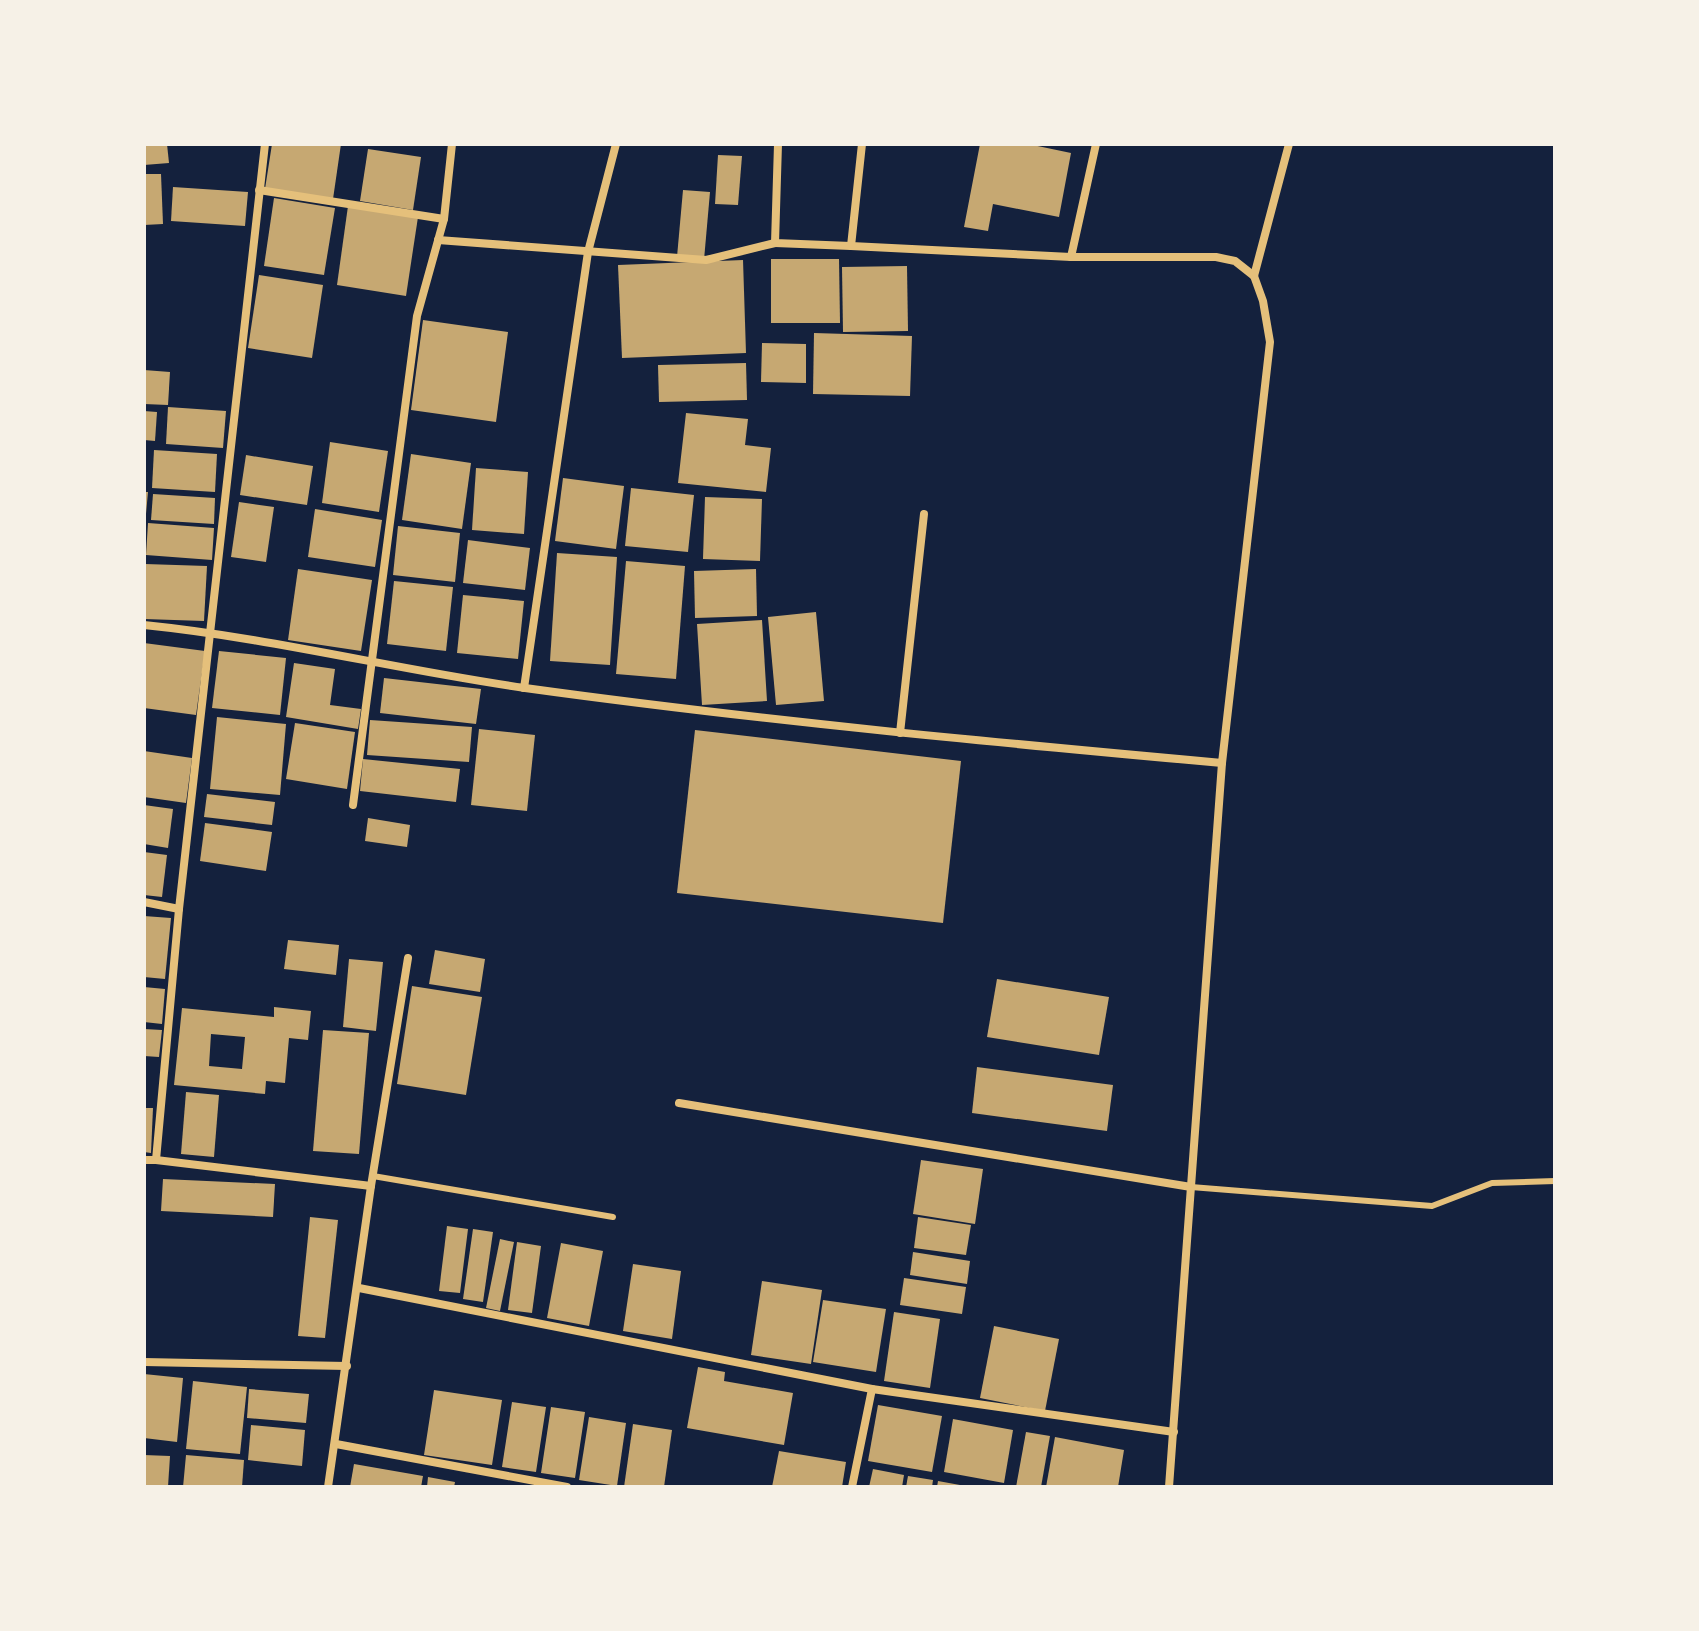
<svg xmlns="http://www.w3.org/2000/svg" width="1699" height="1631" font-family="Commissioner,sans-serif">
<rect width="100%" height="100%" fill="#14213d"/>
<g fill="#c6a872" fill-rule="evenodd">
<path d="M144,144H167L169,163L144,165Z"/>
<path d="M272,144H341L333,199L265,189Z"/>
<path d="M980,144H1028L1071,153L1059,217L993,204L988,231L964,227Z"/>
<path d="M368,149L421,157L413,210L360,201Z"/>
<path d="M718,155L742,156L738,205L715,204Z"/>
<path d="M144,174H161L163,224L144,225Z"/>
<path d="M173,187L248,192L245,226L171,221Z"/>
<path d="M683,190L710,192L704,260L677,257Z"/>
<path d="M274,198L335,208L324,275L264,266Z"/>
<path d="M348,206L418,217L406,296L337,285Z"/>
<path d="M771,259H839L840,323H771Z"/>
<path d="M743,260L746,353L622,358L618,265Z"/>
<path d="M907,266L908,331L843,332L842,267Z"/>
<path d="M259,275L323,285L312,358L248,348Z"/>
<path d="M423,320L508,332L496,422L411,410Z"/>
<path d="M814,333L912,336L910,396L813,394Z"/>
<path d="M762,343L806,344V383L761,382Z"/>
<path d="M746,363L747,400L659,402L658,365Z"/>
<path d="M144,370L170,372L168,405L144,404Z"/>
<path d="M168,407L226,411L223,448L166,444Z"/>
<path d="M144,411L157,412L155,441L144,440Z"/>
<path d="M686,413L748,419L745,445L771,448L766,492L678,483Z"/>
<path d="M330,442L388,451L379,512L322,503Z"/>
<path d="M154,450L217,454L215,492L152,488Z"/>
<path d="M411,454L471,463L462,529L402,520Z"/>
<path d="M246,455L313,466L307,505L240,495Z"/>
<path d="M476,468L528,472L524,534L472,530Z"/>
<path d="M563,478L624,486L616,549L555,541Z"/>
<path d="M631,488L694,495L688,552L625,546Z"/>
<path d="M144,492H148L146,514H144Z"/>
<path d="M153,494L215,498L214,524L151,520Z"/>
<path d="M705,497L762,499L760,561L703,559Z"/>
<path d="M239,502L274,507L266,562L231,557Z"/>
<path d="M315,509L382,520L375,567L308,557Z"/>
<path d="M148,523L214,528L212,560L146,555Z"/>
<path d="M398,526L460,533L455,582L393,575Z"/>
<path d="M468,540L530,548L525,590L463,583Z"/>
<path d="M557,553L617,557L610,665L550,661Z"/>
<path d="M626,561L685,566L676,679L616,674Z"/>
<path d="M145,564L207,566L204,621L144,619Z"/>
<path d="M298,569L372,580L361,651L288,640Z"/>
<path d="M756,569L757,616L695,618L694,571Z"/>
<path d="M394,581L453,587L446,651L387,644Z"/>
<path d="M463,595L524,601L518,659L457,653Z"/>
<path d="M816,612L824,701L776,705L768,617Z"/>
<path d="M762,620L767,701L702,705L697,624Z"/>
<path d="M144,643L205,651L196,715L144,708Z"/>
<path d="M219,651L286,658L280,715L212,708Z"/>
<path d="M294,663L335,669L330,705L361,709L358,729L286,717Z"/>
<path d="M384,678L481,689L476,724L380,713Z"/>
<path d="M217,717L286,724L280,795L210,789Z"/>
<path d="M370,720L472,727L469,762L367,755Z"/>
<path d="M295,723L355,732L347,789L286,779Z"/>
<path d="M479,729L535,735L527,811L471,805Z"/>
<path d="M695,730L961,761L943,923L677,893Z"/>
<path d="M144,751L192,758L186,803L144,797Z"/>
<path d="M363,759L460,769L456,802L360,791Z"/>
<path d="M207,794L275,802L272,825L204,817Z"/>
<path d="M144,805L173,809L168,848L144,844Z"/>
<path d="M368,818L410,825L407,847L365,841Z"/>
<path d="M205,823L272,832L266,871L200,861Z"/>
<path d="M144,852L167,855L162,897L144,895Z"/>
<path d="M144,916L171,918L165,979L144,977Z"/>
<path d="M288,940L339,945L336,975L284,969Z"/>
<path d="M435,950L485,959L480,992L429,984Z"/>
<path d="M349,959L383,962L376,1031L343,1027Z"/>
<path d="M997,979L1109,997L1099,1055L987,1037Z"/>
<path d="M412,986L482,997L466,1095L397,1084Z"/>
<path d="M144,987L165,989L162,1024L144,1022Z"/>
<path d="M274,1007L311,1011L308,1040L289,1038L285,1083L266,1081L265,1094L174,1085L182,1008L274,1017ZM211,1034L245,1037L242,1069L209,1066Z"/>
<path d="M144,1029L162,1030L159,1057L144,1056Z"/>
<path d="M323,1030L369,1033L359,1154L313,1151Z"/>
<path d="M977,1067L1113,1085L1107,1131L972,1113Z"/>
<path d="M186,1092L219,1095L214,1157L181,1154Z"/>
<path d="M144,1108H153L151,1153L144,1152Z"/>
<path d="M921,1160L983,1169L975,1224L913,1214Z"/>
<path d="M163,1179L275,1184L273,1217L161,1211Z"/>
<path d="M310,1217L338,1220L325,1338L298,1336Z"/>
<path d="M918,1217L971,1225L966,1255L914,1248Z"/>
<path d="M447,1226L468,1229L460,1293L439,1291Z"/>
<path d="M473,1229L493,1232L483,1302L463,1299Z"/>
<path d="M500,1239L514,1242L500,1311L486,1308Z"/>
<path d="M517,1242L541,1246L532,1313L508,1310Z"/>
<path d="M561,1243L603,1251L589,1326L547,1318Z"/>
<path d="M913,1252L970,1261L967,1284L910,1275Z"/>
<path d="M633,1264L681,1271L672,1339L623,1331Z"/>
<path d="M904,1278L966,1287L962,1314L900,1305Z"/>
<path d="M762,1281L822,1290L811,1364L751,1355Z"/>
<path d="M823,1300L886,1309L876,1372L813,1362Z"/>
<path d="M894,1312L940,1319L930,1388L884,1381Z"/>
<path d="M994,1326L1059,1339L1045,1411L980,1398Z"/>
<path d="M698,1367L725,1372L724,1381L793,1393L784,1445L687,1428Z"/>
<path d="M144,1374L183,1378L177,1442L144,1438Z"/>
<path d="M193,1381L247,1387L240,1454L186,1449Z"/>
<path d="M249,1389L309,1394L306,1423L247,1418Z"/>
<path d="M434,1390L502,1400L492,1465L424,1455Z"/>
<path d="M512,1402L546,1407L536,1472L502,1467Z"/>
<path d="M878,1405L942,1416L932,1472L868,1461Z"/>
<path d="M551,1407L585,1412L575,1478L541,1473Z"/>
<path d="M589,1417L626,1423L617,1486L579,1480Z"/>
<path d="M953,1419L1013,1430L1004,1483L944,1472Z"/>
<path d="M633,1424L672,1430L664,1487H624Z"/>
<path d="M251,1425L305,1430L302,1466L248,1460Z"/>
<path d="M1026,1432L1050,1436L1041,1487H1016Z"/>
<path d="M1055,1437L1124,1450L1118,1487H1046Z"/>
<path d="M779,1451L846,1462L842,1487H772Z"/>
<path d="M144,1455L170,1456L168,1487H144Z"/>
<path d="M186,1455L244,1460L242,1487H183Z"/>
<path d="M354,1464L423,1476L421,1487H350Z"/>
<path d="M873,1469L904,1475L902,1487H869Z"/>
<path d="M908,1476L933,1480L932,1487H906Z"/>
<path d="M428,1477L455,1482L454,1487H427Z"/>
<path d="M938,1481L960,1485V1487H937Z"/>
</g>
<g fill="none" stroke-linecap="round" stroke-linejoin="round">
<g stroke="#e5c07b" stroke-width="6">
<path d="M373,1176L613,1217"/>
<path d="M1191,1187L1432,1206L1492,1183L1555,1181"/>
</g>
<g stroke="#e5c07b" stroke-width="8">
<path d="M778,144L775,243L851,246"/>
<path d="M862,144L851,246L1071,257H1216L1235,261L1254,276"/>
<path d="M259,190L444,219"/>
<path d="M438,240L706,260L775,243"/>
<path d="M1071,257L1096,144"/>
<path d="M144,625C272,638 398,670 525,688C757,720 989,742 1222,763L1270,342L1263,301L1254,276L1289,144"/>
<path d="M524,688L588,252L616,144"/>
<path d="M900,733L924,514"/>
<path d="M353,805L417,316L444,219L452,144"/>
<path d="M144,902L179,909"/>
<path d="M679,1103L1191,1187"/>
<path d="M144,1160H156L179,909L265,144"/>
<path d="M156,1160L371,1186"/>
<path d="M359,1288L872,1389L1174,1432"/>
<path d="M144,1362L347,1366"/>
<path d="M336,1444L567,1487"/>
<path d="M328,1487L371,1186L408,958"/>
<path d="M852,1487L872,1389"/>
<path d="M1169,1487L1222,763"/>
</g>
</g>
<rect width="1699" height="1631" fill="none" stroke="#f6f1e7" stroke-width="292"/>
</svg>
